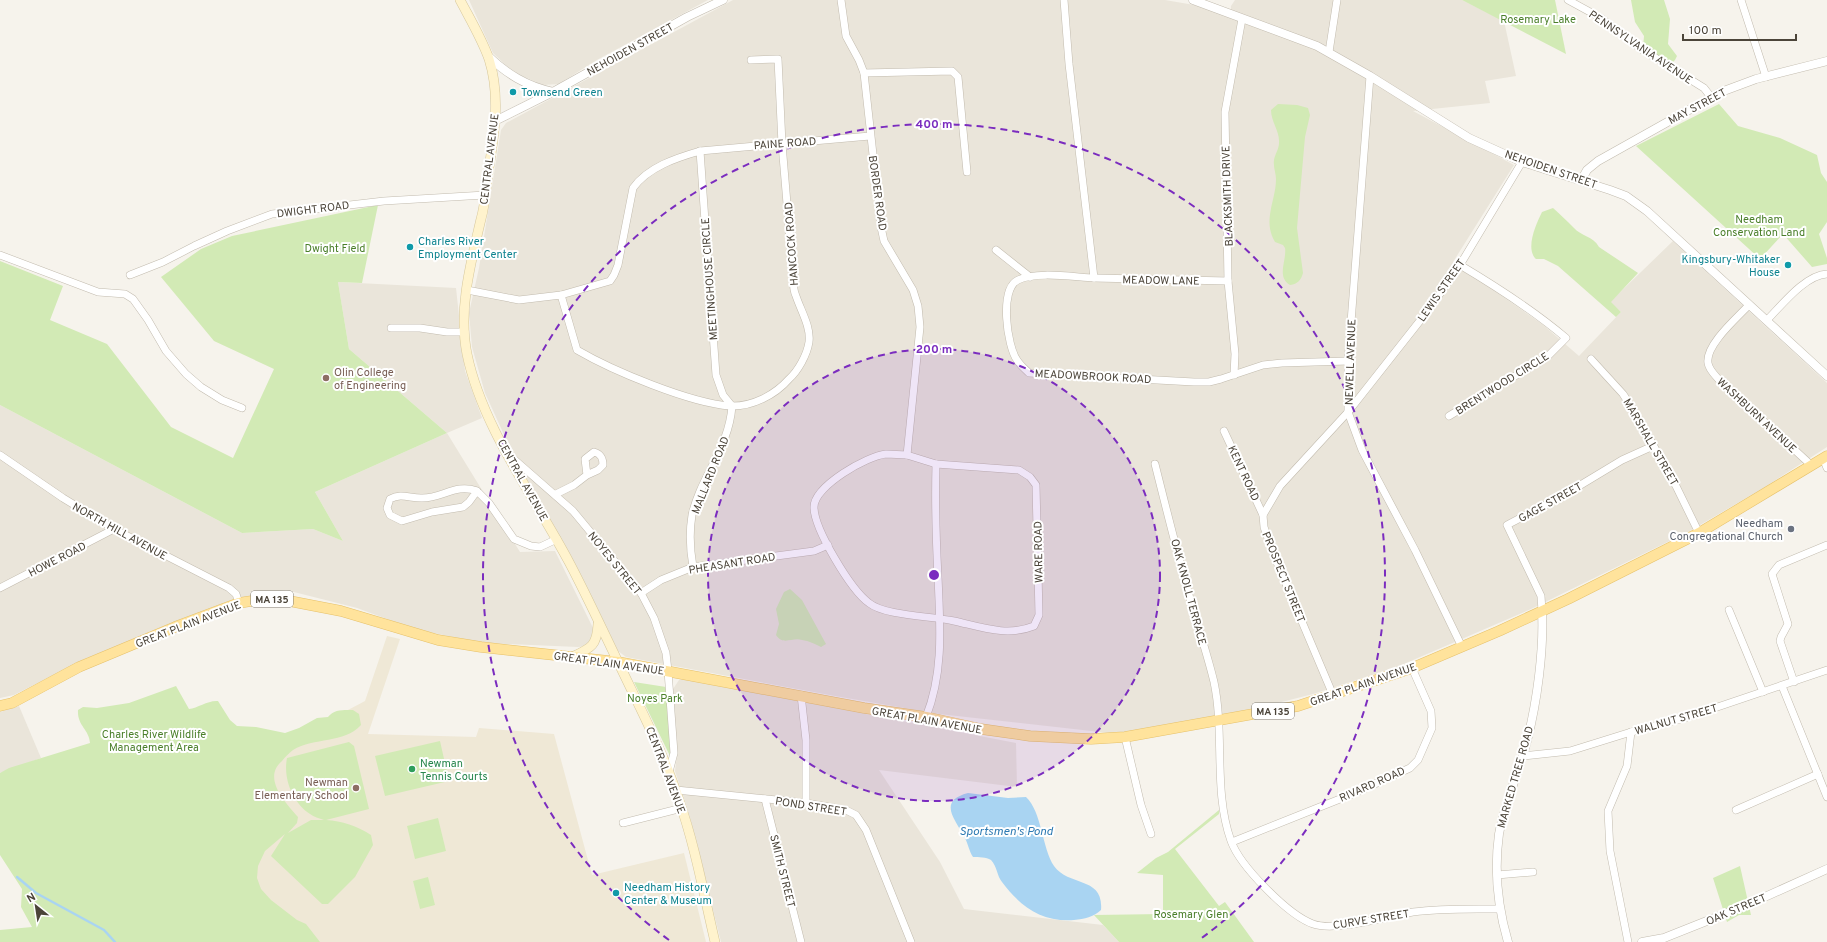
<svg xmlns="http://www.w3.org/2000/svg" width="1827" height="942" font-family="Overpass,sans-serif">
<rect width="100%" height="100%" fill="#f6f3ec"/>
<g fill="#eae5da">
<path d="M469,0H708L595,61L559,84L543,85L513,72L493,53Z"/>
<path d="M733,0H1165L1200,6L1230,18L1231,6L1235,0H1462L1504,21L1516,76L1485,81L1490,103L1413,111L1514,165L1453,262L1542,324L1579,356L1621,312L1610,302L1673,241L1827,383V447L1765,487L1688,532L1531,609L1397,667L1313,694L1255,709L1153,728L1118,734L939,714L835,696L626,657L618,651L614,644L512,452L485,393L472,347L469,313L479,268L501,130L506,123Z"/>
<path d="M338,282L456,288L465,371L482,418L447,433L520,552L555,551L595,632L587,646L578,647L482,643L414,629L357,608L286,590L254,595L87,658L14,695L0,698V405L242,533L313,529L343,541L315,492L447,433L349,349Z"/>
<path d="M684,679L1016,743L1017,787L879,770L940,862L964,909L1103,925L1119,942H721L689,814L675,771L677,755L673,689L679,680Z"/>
<path d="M19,706L41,758L0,773V712Z"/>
</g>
<path fill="#efe8d6" d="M387,636L400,639L368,734L476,737L479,728L554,734L592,875L684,853L706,942H146L222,768L329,720L365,701Z"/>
<g fill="#d2eab5">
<path d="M1462,0H1555L1566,54Z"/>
<path d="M1631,0H1664L1670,19L1668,44L1677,56L1675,60L1671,64L1643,48L1644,36L1635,22Z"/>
<path d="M1278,104L1297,105L1308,108L1310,115L1305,137L1297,228L1303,273C1301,280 1298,284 1290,285C1276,277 1287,260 1285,248L1283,245L1275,242C1262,220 1276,201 1276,179C1276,173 1273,167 1274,160C1275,154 1279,149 1279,143C1280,131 1271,122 1271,110Z"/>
<path d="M1719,104L1738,126L1780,138L1817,155L1821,173L1827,182V222L1819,234L1827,258V264L1812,267L1783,234L1760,259L1636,146Z"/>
<path d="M378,205L362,283L338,282L349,349L447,433L315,492L343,541L313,529L242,533L0,405V261L63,286L50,320L107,344L171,427L233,458L274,369L214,341L161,277L201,249L232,236Z"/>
<path d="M1553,208C1560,214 1567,221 1574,228C1581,236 1593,236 1599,247L1638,273L1611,302L1621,312L1616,317L1558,266L1544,259H1536C1525,249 1536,224 1542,212Z"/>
<path d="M790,589L802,600L826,644L821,647C815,644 809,641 802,640C792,637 783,646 776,635L779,624L776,609L784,592Z"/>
<path d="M634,682L666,687L671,752L670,756Z"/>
<path d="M176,686L189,709C198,708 208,700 218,701L230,720L237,726L256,727L285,733L299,728L317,718L328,717C334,709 344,710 353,710L359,714L361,725C344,744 314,737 293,750C289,753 285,757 282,761C262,778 285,802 298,817L297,823L288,833L311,820H324C319,818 314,817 310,814C292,802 283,778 287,758L349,742L354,746L369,809L326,820C342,821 357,826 371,835L373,845L355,877L328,904H322L271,856L285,834L265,851L258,866L257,878L261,889L271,900L297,920L306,924L320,942H0V930L32,927L21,907L22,889L0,855V773L9,768L90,743C89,729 77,726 78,710L83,707L97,708L129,703Z"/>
<path d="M440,741L449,781L385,796L375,756Z"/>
<path d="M1219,810V814L1175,849L1219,906L1225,902L1254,942H1119L1094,915L1163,914V875L1137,873L1156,858L1168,852Z"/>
<path d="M438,818L446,851L415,859L407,826Z"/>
<path d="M1740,866L1751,915H1739L1727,922L1713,878Z"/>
<path d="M428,877L435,905L420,909L413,881Z"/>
</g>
<path fill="#a9d4f2" d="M968,793L1008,798L1026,797C1042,812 1042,848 1054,866C1069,887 1104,876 1101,910C1093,917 1085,919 1074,920C1041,922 1021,907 1002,882C997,876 997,866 991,860C986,857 979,857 973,857C969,851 968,843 964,836C954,818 938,801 968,793Z"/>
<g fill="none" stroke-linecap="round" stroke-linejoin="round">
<path stroke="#a9d4f2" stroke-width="2.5" d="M17,877L36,893L104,930L115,942"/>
<g stroke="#c2bbae" stroke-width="8">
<g id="minor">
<path d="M841,0L846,36L859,60L864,73L881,227L884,241L913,290L918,306L920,327L907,455"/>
<path d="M1064,0L1069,64L1094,278C1073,277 1036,271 1018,280C999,289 1007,346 1017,360C1020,365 1025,369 1029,373L1194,382H1209L1221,379L1263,365L1282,363L1348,361"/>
<path d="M1568,0L1601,18L1641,49L1704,88L1711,97"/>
<path d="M1741,0L1766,77"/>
<path d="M1329,52L1337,0"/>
<path d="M864,73L952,71L958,77L967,172"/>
<path d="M1370,76L1348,361V412L1362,450L1415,550L1462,647"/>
<path d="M700,151L870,136"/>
<path d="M996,250L1030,277"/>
<path d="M0,255L98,292L125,294L133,299L148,320L166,351L186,374L201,387L222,400L242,408"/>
<path d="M130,275L163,262L194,246L227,231L272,214L384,201L485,195"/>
<path d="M1094,278L1228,281"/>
<path d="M467,290L519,300L561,295L577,350C613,371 690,403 730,406C752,407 775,395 789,379C798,371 807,355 809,342C811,327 801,311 796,296C793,290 793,282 793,275L782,144L778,59L751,60"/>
<path d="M561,295L610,281L614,275L618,265L633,188C648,167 676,158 700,151L716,375L723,395L732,406"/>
<path d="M1749,305C1738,317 1705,345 1708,363C1709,370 1715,375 1720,381L1811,465"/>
<path d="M1767,320C1782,305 1805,275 1827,274"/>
<path d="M391,328H420L447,332H465"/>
<path d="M1591,359L1623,394L1637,416L1676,486L1699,533"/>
<path d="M1234,375L1235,354L1228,281L1225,112L1242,19"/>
<path d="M1449,416L1548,356L1566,338C1533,310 1497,287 1460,265"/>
<path d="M1224,431L1263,515"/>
<path d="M886,454L907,455L936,464L1019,470L1030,477L1036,485L1039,615L1034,626C1007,637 981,627 954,621C932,616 885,616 869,603C851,590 814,529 814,507C814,486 867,456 886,454Z"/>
<path d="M0,455L63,498L114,529L229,588L236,594L239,603"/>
<path d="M509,455L573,511L641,593L654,618L666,653L668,671L674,753L669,772"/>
<path d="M1823,458L1827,468"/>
<path d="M1155,464C1166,508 1177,552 1189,595C1197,624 1207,653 1214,682C1225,734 1213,791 1231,841C1240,866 1288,915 1313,924C1336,932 1388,916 1413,912C1442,908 1471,909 1500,909"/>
<path d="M477,491C455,483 442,499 421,498C409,498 401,493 390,499L387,508L390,515L402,521L432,512L463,507L469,502L477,491L489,503L514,539L531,546L540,547L557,539"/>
<path d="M556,494L574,485L587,475L585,459L594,452C601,454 603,458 603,465L598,470L587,475"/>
<path d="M693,567C690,550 689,533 692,515C701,476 729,448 732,406"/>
<path d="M0,588L114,529"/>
<path d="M641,593L661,580L693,567L814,551L828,545"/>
<path d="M1729,610L1763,692"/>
<path d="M1542,611L1541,596L1507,525L1564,495L1622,460L1653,446"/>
<path d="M1794,682L1780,641L1781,637L1788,624L1772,574L1779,565L1827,545"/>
<path d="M1782,686L1827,797"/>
<path d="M801,695L806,740V803"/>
<path d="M1333,695L1273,553L1264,527L1263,515L1280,486L1348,412L1430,308L1460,265L1522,162"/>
<path d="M926,717C944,672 940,625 938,577C936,539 935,502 936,464"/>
<path d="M1125,737L1141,805L1151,834"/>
<path d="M1523,756L1570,751L1631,732L1685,718L1827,670"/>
<path d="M676,790L806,803L846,810L856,815L866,830L911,942"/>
<path d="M765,799L801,942"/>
<path d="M1736,810L1818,774"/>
<path d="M623,823L682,808"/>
<path d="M1232,842L1355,793L1410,768L1418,760L1432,728L1431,711L1412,668"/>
<path d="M1497,875L1533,872"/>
<path d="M1628,942L1610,851L1608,811L1627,766L1631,732"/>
</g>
</g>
<g stroke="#c2bbae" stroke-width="9">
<g id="tertiary">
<path d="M1193,0L1317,46L1370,76L1469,138L1522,162L1610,190L1626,196L1647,211L1827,376"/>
<path d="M488,56C507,74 526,86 553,92"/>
<path d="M495,121L553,92L687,17L723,0"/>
<path d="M1582,179L1587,170L1598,161L1721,92L1756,79L1827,61"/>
<path d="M1508,942C1498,908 1494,870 1499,834C1505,802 1519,772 1527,741C1537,702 1544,650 1542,611"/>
<path d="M1642,942L1664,938L1747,905L1827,869"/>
</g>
</g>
<g stroke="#d6c79b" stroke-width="10">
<g id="secondary">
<path d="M460,0C470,19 482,39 489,59C501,97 494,136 488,174C486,189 485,205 481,219C471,262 458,309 467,354C482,427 534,496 569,562C587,596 603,631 620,666C641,710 664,754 679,800C695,846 704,895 715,942"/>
<path d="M572,657C591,648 597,646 598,624"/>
</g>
</g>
<g stroke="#e6c16a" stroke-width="11">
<path id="primary" d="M0,706L12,703L79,667L175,627L239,603L264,599H279L341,611L438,640L481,647L618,662L864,708L926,717L981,729L1030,736L1091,739L1125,737L1298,706L1412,668L1499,631L1568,599L1699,533L1827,456"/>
</g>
<use href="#minor" stroke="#fff" stroke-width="7"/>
<use href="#tertiary" stroke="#fff" stroke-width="8"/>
<use href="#secondary" stroke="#fff3cd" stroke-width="9"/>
<use href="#primary" stroke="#ffe39c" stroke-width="10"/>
</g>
<circle cx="934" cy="575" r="226" fill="#7b2cbf" fill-opacity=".12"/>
<g fill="none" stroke="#7b2cbf" stroke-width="2" stroke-dasharray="7 5">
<circle cx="934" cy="575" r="226"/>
<path d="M669 940A451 451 0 1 1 1199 940"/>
</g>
<g fill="#0f9aa8" stroke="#fff" stroke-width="1.5">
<circle cx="513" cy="92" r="4"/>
<circle cx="410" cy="247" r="4"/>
<circle cx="1788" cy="265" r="4"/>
<circle cx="616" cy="893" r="4"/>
</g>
<g fill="#8d6e63" stroke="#fff" stroke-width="1.5">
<circle cx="326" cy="378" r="4"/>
<circle cx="356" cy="788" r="4"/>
</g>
<circle fill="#6b7280" stroke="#fff" stroke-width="1.5" cx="1791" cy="529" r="4"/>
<circle fill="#2e9e5b" stroke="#fff" stroke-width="1.5" cx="412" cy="769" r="4"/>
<g text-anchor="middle" stroke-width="4" stroke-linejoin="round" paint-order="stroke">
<g fill="#fff" stroke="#817c74" stroke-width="1">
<rect x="251" y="591" width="42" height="16" rx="3"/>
<rect x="1252" y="703" width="42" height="16" rx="3"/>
</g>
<g font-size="10" font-weight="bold" fill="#4b4439">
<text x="272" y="603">MA 135</text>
<text x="1273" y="715">MA 135</text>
</g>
<g font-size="11" fill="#4a7f2a" stroke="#fff">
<text x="1538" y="23">Rosemary Lake</text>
<text x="1759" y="223">Needham<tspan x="1759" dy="13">Conservation Land</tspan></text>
<text x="335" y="252">Dwight Field</text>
<text x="655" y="702">Noyes Park</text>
<text x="154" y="738">Charles River Wildlife<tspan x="154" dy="13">Management Area</tspan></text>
<text x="1191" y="918">Rosemary Glen</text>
</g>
<g font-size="11" fill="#4b4439" stroke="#fff">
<text transform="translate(1641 47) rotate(34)" y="4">PENNSYLVANIA AVENUE</text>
<text transform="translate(630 49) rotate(-29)" y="4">NEHOIDEN STREET</text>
<text transform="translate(1697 106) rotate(-28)" y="4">MAY STREET</text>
<text transform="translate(785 143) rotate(-4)" y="4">PAINE ROAD</text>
<text transform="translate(489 159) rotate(-83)" y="4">CENTRAL AVENUE</text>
<text transform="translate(1551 169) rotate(19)" y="4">NEHOIDEN STREET</text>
<text transform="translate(878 193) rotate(82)" y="4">BORDER ROAD</text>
<text transform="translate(1227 196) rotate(-92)" y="4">BLACKSMITH DRIVE</text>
<text transform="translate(313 209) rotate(-7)" y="4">DWIGHT ROAD</text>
<text transform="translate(791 244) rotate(-94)" y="4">HANCOCK ROAD</text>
<text transform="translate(709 279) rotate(-94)" y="4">MEETINGHOUSE CIRCLE</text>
<text transform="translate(1161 280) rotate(1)" y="4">MEADOW LANE</text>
<text transform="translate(1441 290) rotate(-55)" y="4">LEWIS STREET</text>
<text transform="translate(1350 362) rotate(-88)" y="4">NEWELL AVENUE</text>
<text transform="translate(1093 376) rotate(3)" y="4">MEADOWBROOK ROAD</text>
<text transform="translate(1502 383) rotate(-32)" y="4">BRENTWOOD CIRCLE</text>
<text transform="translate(1757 415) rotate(43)" y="4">WASHBURN AVENUE</text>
<text transform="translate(1651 442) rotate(60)" y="4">MARSHALL STREET</text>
<text transform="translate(1244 473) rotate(65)" y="4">KENT ROAD</text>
<text transform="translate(710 475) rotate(-68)" y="4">MALLARD ROAD</text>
<text transform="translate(523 480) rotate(61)" y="4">CENTRAL AVENUE</text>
<text transform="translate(1550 502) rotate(-29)" y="4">GAGE STREET</text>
<text transform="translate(120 531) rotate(29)" y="4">NORTH HILL AVENUE</text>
<text transform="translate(1038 552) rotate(-91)" y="4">WARE ROAD</text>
<text transform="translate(57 559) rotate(-27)" y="4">HOWE ROAD</text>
<text transform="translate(615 563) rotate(51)" y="4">NOYES STREET</text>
<text transform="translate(732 563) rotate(-9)" y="4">PHEASANT ROAD</text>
<text transform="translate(1284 577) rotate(68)" y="4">PROSPECT STREET</text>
<text transform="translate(1189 592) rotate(75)" y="4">OAK KNOLL TERRACE</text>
<text transform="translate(188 624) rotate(-21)" y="4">GREAT PLAIN AVENUE</text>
<text transform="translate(609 663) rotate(8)" y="4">GREAT PLAIN AVENUE</text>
<text transform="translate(1363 684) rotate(-19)" y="4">GREAT PLAIN AVENUE</text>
<text transform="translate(1676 719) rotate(-16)" y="4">WALNUT STREET</text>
<text transform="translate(927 720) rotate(10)" y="4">GREAT PLAIN AVENUE</text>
<text transform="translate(666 770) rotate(69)" y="4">CENTRAL AVENUE</text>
<text transform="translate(1515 777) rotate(-74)" y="4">MARKED TREE ROAD</text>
<text transform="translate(1372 784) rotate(-24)" y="4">RIVARD ROAD</text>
<text transform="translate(811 806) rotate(9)" y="4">POND STREET</text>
<text transform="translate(783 871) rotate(76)" y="4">SMITH STREET</text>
<text transform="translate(1736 909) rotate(-23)" y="4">OAK STREET</text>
<text transform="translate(1371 919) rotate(-9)" y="4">CURVE STREET</text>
</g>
<g font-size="11" fill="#0d838f" stroke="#fff" text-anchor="start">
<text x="521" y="96">Townsend Green</text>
<text x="418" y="245">Charles River<tspan x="418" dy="13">Employment Center</tspan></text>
<text x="1780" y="263" text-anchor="end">Kingsbury-Whitaker<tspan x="1780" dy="13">House</tspan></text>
<text x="624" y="891">Needham History<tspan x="624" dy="13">Center &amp; Museum</tspan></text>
</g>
<g font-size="11" fill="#785e54" stroke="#fff" text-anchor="start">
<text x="334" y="376">Olin College<tspan x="334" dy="13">of Engineering</tspan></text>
<text x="348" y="786" text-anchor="end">Newman<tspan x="348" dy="13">Elementary School</tspan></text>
</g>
<g font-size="11" fill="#5b616d" stroke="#fff" text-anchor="end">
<text x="1783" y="527">Needham<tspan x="1783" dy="13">Congregational Church</tspan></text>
</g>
<g font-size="11" fill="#27864d" stroke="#fff" text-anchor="start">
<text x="420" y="767">Newman<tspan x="420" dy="13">Tennis Courts</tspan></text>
</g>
<g font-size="12" font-style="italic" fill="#2e7ab2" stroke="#fff">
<text x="1006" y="835">Sportsmen's Pond</text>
</g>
</g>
<circle cx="934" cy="575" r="6" fill="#7b2cbf" stroke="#fff" stroke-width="2"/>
<g font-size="12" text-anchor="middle" font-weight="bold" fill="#7b2cbf" stroke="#fff" stroke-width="4" stroke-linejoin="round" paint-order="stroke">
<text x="934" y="128">400 m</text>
<text x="934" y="353">200 m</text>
</g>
<g transform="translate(36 906) rotate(330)" stroke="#ffffff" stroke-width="3" paint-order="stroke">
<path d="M0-3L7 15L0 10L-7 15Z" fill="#4b4439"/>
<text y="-6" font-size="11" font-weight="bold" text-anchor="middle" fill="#4b4439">N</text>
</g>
<path d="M1683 34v6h113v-6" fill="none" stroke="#4b4439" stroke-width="2"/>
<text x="1689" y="34" font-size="12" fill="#4b4439" stroke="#ffffff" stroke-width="3" paint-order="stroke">100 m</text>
</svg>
